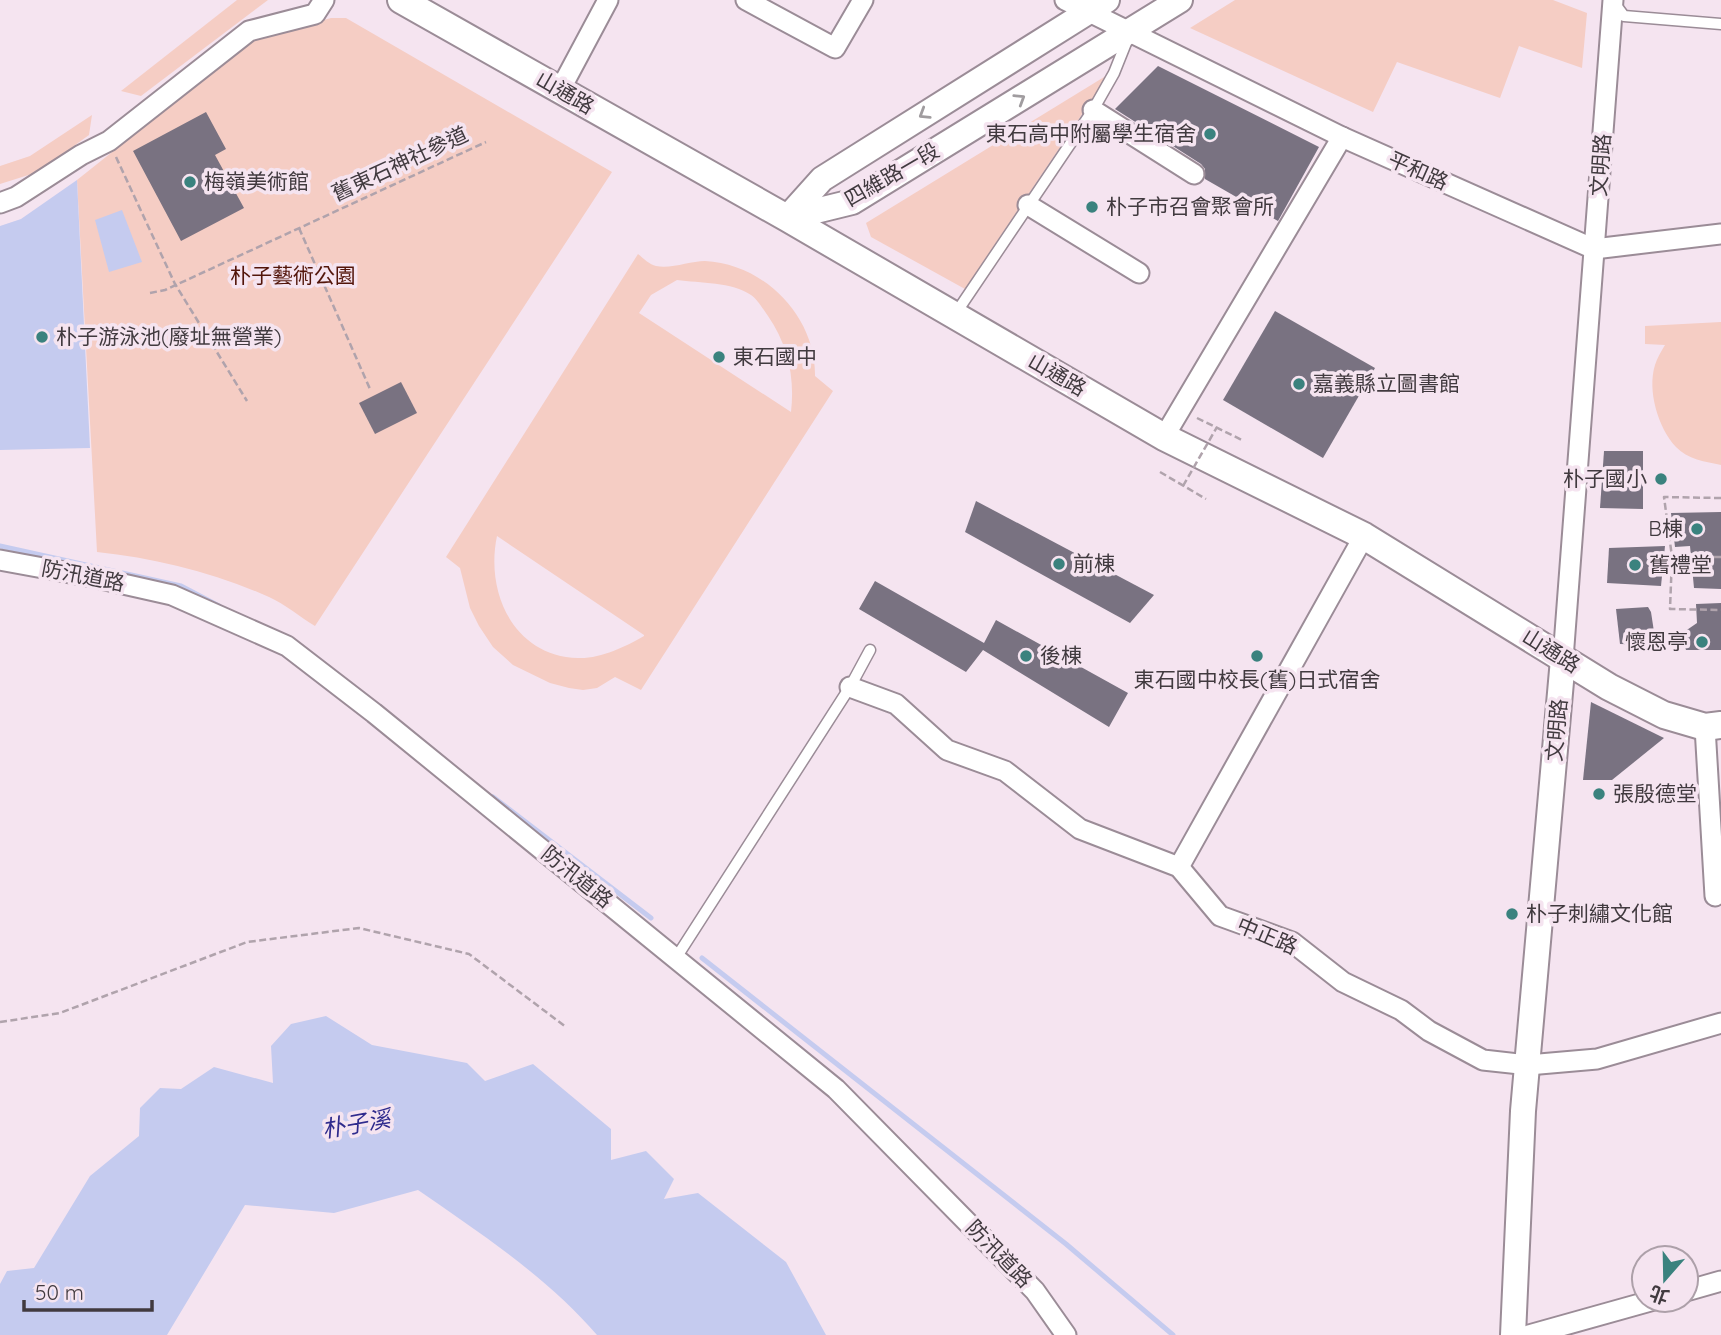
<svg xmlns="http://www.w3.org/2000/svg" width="1721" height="1335" font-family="Quicksand,'Noto Sans TC',sans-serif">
<rect width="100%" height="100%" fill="#f5e4f0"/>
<g fill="#f5cdc4" fill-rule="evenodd">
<path d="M237,0H268L141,96L121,91Z"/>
<path d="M1235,0H1553L1587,13L1582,68L1519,46L1500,98L1397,62L1373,112L1190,28Z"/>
<path d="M331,18H346L612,172L315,626C300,617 285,604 269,597C215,573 155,558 97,552L77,180L254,39Z"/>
<path d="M1109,74L965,289L871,237L866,223Z"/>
<path d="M92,115L89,135L38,172L0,184V166L30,156Z"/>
<path d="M638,254C643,258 650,265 656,266C672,269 690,261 705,261C765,264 816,317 815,376L833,391L641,690L615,677L597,688L583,690L569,688L550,683L513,665L493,647L479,626L470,608L460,568L446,557ZM677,280C700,283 732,282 751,295C757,299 763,309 768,316C788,345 795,377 791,412L639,313L651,295ZM497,536L644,635V636C625,647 600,659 578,658C514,656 485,593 497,536Z"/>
<path d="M1721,322V465C1706,462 1687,459 1676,447C1658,428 1647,390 1655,365C1657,358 1661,352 1665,345L1645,344V326Z"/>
</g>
<g fill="#c5cbef">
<path d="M77,180L90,448L0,450V226L21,219Z"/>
<path d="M122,210L142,262L109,272L95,220Z"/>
<path d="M326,1016L372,1045L467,1063L485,1081L533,1064L611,1129V1160L646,1151L674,1179L664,1199L698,1193L786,1262L826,1335H597C547,1277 480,1233 418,1190L334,1213L245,1205L167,1335H0V1284L7,1271L34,1268L90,1176L139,1136L140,1108L160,1088L181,1089L214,1067L273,1083L271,1046L291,1024Z"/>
</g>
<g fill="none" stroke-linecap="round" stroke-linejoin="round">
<g stroke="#c5cbef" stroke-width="5">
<path d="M0,546L181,586L219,606"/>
<path d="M493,797L651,918"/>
<path d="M702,958L1066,1244L1173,1335"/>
</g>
</g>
<g fill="#797281">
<path d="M1158,66L1319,147L1278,221L1205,179V169L1201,164L1115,109Z"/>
<path d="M206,112L226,149L215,155L244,208L181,241L133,151Z"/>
<path d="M1275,311L1375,368L1323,458L1223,400Z"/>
<path d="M401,382L417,413L375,434L359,403Z"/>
<path d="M1604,451H1643V509L1600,508Z"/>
<path d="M976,501L1154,595L1130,623L965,532Z"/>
<path d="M1721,512V589L1694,588L1690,546L1675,547L1671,513Z"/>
<path d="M1665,546L1661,586L1607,583L1609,548Z"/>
<path d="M875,581L984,643L996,620L1128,693L1109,727L983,650L966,672L859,609Z"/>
<path d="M1721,603V650H1686L1681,634L1697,623L1696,604Z"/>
<path d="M1648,607L1651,612L1656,645L1620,644L1616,609Z"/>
<path d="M1591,702L1664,738L1612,780H1583Z"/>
</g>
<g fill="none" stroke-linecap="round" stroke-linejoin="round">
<g stroke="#9b8c97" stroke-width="13">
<g id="service">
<path d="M1615,4L1624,16L1721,24"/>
<path d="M956,313L1093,110L1114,73L1128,38"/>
<path d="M676,958L850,687L870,650"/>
</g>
</g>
<g stroke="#9b8c97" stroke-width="23">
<g id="minor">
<path d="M746,0L835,48L863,0"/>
<path d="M1065,0L1342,137L1594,249L1721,234"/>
<path d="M560,90L608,0"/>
<path d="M1093,110L1194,174"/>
<path d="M0,203L16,197L81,155L109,141L249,31L315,14L324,0"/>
<path d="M1028,205L1139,273"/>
<path d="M1164,437L1342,137"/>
<path d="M0,560L92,577L172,595L287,646L374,713L836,1089L1035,1291L1066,1335"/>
<path d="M1563,659L1613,0"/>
<path d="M850,687L896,704L947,750L1005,771L1080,829L1179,867L1220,916L1292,942L1343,982L1401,1010L1429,1031L1483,1060L1528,1065L1597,1059L1721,1023"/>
<path d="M1705,727L1715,896"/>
<path d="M1179,867L1364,536"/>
<path d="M1686,1291L1721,1281"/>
<path d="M1529,1335L1654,1300"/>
</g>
</g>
<g stroke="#9b8c97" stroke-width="28">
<g id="tertiary">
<path d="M787,218L852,202L1180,0"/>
<path d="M787,218L822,179L1107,0"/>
<path d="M1513,1335L1523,1111L1563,659"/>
</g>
</g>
<g stroke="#9b8c97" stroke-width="30">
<path id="secondary" d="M401,0L787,218L1164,437L1364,536L1609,687L1664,715L1705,727L1721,725"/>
</g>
<g stroke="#b0a3ac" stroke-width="2.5" stroke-dasharray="7 3.5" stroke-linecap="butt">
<path d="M116,157L175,284L247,401"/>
<path d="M299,228L370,389"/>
<path d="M150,293L165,290L486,142"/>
<path d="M1197,418L1242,440"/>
<path d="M1160,472L1206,499"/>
<path d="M1721,498L1664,497L1672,557L1670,609L1721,610"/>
<path d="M1672,557H1721"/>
<path d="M0,1022L60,1013L247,942L359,928L469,954L566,1027"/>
</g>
<use href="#service" stroke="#fff" stroke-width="10"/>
<use href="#minor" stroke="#fff" stroke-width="19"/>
<use href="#tertiary" stroke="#fff" stroke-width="24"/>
<use href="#secondary" stroke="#fff" stroke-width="26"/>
<path stroke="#b0a3ac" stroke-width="2.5" stroke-dasharray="7 3.5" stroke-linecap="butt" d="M1183,486L1217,427"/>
</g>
<defs><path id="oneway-chevron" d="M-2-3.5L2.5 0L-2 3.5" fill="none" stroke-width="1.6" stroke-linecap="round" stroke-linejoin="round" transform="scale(1.75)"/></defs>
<g stroke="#a09c9f">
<use href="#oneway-chevron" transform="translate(1020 99) rotate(-32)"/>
<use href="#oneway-chevron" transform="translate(924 114) rotate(148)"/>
</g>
<g fill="#3a827e" stroke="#f5e4f0" stroke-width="2.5">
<circle cx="1210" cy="134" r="7"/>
<circle cx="190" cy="182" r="7"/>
<circle cx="1092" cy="207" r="7"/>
<circle cx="42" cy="337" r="7"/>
<circle cx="719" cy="357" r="7"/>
<circle cx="1299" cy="384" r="7"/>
<circle cx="1661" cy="479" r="7"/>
<circle cx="1697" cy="529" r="7"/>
<circle cx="1059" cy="564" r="7"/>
<circle cx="1635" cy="565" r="7"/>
<circle cx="1702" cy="642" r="7"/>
<circle cx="1026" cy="656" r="7"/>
<circle cx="1257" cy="656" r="7"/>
<circle cx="1599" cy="794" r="7"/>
<circle cx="1512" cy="914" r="7"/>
</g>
<g text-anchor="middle" stroke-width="7" stroke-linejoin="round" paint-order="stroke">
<g font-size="21" fill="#413a3f" stroke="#f5e4f0">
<text transform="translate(565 93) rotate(30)" y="7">山通路</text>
<text transform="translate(400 164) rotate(-25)" y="7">舊東石神社參道</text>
<text transform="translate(1601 165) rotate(-86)" y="7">文明路</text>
<text transform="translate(1418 171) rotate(24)" y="7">平和路</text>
<text transform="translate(892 175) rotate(-30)" y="7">四維路一段</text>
<text transform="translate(1057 375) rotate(30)" y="7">山通路</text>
<text transform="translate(83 576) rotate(11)" y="7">防汛道路</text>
<text transform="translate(1551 651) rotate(32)" y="7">山通路</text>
<text transform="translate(1557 730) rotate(-85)" y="7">文明路</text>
<text transform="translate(577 877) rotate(39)" y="7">防汛道路</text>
<text transform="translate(1267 936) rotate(23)" y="7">中正路</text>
<text transform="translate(999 1254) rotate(46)" y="7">防汛道路</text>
</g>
<g font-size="21" fill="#413a3f" stroke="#f5e4f0" text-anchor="start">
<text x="1196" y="141" text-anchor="end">東石高中附屬學生宿舍</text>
<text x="204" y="189">梅嶺美術館</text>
<text x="1106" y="214">朴子市召會聚會所</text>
<text x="56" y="344">朴子游泳池(廢址無營業)</text>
<text x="733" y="364">東石國中</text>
<text x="1313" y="391">嘉義縣立圖書館</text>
<text x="1647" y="486" text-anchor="end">朴子國小</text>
<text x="1683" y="536" text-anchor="end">B棟</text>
<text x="1073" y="571">前棟</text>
<text x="1649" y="572">舊禮堂</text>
<text x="1688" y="649" text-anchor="end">懷恩亭</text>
<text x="1040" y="663">後棟</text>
<text x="1257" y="687" text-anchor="middle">東石國中校長(舊)日式宿舍</text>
<text x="1613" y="801">張殷德堂</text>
<text x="1526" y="921">朴子刺繡文化館</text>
</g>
<g font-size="21" fill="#52150a" stroke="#f5e4f0">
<text x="293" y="283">朴子藝術公園</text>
</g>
<g font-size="23" font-style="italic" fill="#2f2b8d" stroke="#f5e4f0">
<text transform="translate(356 1124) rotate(-10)" y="8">朴子溪</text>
</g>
</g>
<g transform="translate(1665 1279) rotate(200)"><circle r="33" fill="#f5e4f0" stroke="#ada0a9" stroke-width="2"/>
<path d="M0-5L12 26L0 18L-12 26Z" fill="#3a827e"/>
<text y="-10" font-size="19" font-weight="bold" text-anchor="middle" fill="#413a3f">北</text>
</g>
<path d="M24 1300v10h128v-10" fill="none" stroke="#413a3f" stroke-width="3.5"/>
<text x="35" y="1300" font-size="21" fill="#413a3f" stroke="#f5e4f0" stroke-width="5" paint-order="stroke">50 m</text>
</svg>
